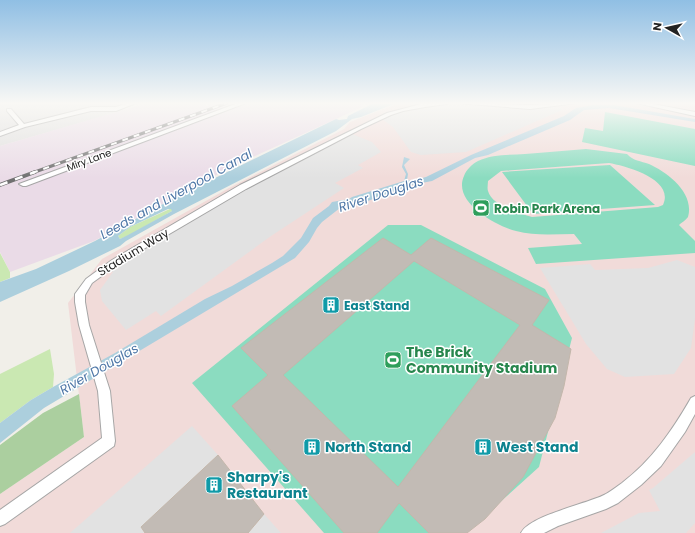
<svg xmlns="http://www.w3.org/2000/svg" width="695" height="533" viewBox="0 0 695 533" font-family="Poppins,sans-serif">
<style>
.residential{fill:#e0dfdf}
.commercial{fill:#f1dbd9}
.industrial{fill:#eadbe7}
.grass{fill:#cae8b2}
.forest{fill:#abcf9f}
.pitch{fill:#8bdcc0;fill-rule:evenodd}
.parking{fill:#e2e2e2}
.water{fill:#accfdd;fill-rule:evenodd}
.building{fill:#c2bbb5;stroke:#c3b7ab;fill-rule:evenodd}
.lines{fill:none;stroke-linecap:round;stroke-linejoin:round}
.minor-casing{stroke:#a6a6a6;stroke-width:2}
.minor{fill:#fff;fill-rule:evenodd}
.rail-far1-casing{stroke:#707070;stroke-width:3}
.rail-casing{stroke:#707070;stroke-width:4}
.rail-far1{stroke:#fff;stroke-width:2;stroke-dasharray:6;stroke-linecap:butt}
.rail{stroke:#fff;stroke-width:2.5;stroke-dasharray:8;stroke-linecap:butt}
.labels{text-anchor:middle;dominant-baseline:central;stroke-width:3;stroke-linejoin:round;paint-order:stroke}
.far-street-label{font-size:10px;fill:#222;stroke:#fff}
.leisure-label{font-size:12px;font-weight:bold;fill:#27864d;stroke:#fff;text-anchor:start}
.street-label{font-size:12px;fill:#222;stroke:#fff}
.culture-label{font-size:12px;font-weight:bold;fill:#0d838f;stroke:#fff;text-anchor:start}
.water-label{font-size:13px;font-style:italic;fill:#4e77a7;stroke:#fff}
.near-leisure-label{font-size:14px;font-weight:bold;fill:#27864d;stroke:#fff;text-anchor:start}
.near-culture-label{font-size:14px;font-weight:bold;fill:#0d838f;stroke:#fff;text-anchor:start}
</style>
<rect width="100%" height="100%" fill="#f1efe9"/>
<path class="residential" d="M0,103H140L104,116L0,146Z"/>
<path class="commercial" d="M404,103H695V533H0V494L84,437L68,303L102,259L229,188L344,129L350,122L394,105Z"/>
<path class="industrial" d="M147,103H203L207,106L214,103H361L362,107L231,167L94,241L10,272L0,252V146Z"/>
<path class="grass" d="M172,208V211L128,236L120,239L118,236L130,227Z
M0,253L10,272V278L0,282Z
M50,349L54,374L53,387L31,400L0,423V374Z"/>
<path class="forest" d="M79,394L84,437L0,494V445L43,413Z"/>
<path class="pitch" d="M605,112L695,129V166L582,142L585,128L603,131Z
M586,149L627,154C633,161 641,161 649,164C667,172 695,193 688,217C686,220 681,223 679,225L695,241V253L536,264L528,248L582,244L574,234C554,234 535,236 516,231C496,226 452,202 464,176C466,170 472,164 478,161C492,154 510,155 525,154C546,152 566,151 586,149ZM609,163C626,166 675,179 663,205L658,207L532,217C519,213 492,206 488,191C487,188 488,184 488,181L501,171Z
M610,165L655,205L533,214L502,172Z
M388,225H421L545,289L572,338L539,467L466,533H324L192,383Z"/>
<path class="parking" d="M458,104L527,108L553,107L562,108V110L466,152L421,155L411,152L393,127L382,119L409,109L435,105Z
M352,134L372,142L381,152L358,165L363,168L335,183L344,188L271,236L161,316L156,311L126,330L102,301L100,290L113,272L108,270L233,196Z
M677,260L695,267V318L691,348L674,374L625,377L607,369L586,344L540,268L590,264L595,270L648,268Z
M192,426L218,455L142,527L145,533H70Z
M695,452V523L686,533H601L639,513L660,511L649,490L653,488Z
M264,514L281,533H248Z"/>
<path class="water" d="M374,103H396L361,117L352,119L336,131L174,214L126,241L120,246L69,271L0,302V282L36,269L95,241L174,198L336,119L339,120L347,119L348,116ZM168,209H171L172,211L128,235L120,239L118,236L130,227Z
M593,105H614L695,119V122L609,108L584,110L570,120L488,155L475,158L432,181L411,185L357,205H351L340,208L322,222L317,228L309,242L295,258L44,408L0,443V423L31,400L53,387L115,353L205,299L232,286L272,263L283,256L301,238L313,218L329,206L332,202L349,199L352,197L404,181L406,174L402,167L404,157L410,159L404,165L408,174L407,180L412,181L426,177L471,155L564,116L576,108Z"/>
<path class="building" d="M383,238L411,255L431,238L549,300L532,325L571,349L564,386L555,418L523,477L485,519L467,533H429L399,503L377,533H344L232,406L268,375L241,348ZM414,261L520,325L398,487L283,375Z
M218,455L264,514L248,533H145L141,527Z"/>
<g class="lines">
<defs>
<path id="minor" d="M128,103H136L116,111H91L25,127L0,136V132L19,125L7,111V109H11L24,124L91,107H116Z
M238,103H246L26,186H23L19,184Z
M425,103H453L425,107L403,111L391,115L361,129L246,189L118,264L92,283L85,295V302L89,325L110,391L115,441L114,446L5,524L0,526V510L102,438L98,391L79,325L75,302V294L86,279L112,260L240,185L387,113Z
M457,103L530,105L577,103L530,109Z
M636,103H648L695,112V116Z
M695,396V414L685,432L661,466L641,485L618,503L606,509L558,526L544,533H521C529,516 586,504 604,495C610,492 616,487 622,483C652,460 672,431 691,398Z"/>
</defs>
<use href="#minor" class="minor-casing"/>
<use href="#minor" class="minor"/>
<defs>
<path id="rail-far1" d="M32,173L227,103"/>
<path id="rail" d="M0,185L35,172"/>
</defs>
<use href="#rail-far1" class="rail-far1-casing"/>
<use href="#rail" class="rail-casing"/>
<use href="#rail-far1" class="rail-far1"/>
<use href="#rail" class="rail"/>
</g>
<linearGradient id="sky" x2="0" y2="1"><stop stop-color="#90bfe4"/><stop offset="0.58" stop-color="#f9f8f5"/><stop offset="1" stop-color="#f9f8f5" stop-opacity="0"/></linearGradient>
<rect width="695" height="178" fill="url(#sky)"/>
<defs>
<symbol id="stadium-square" viewBox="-11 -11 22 22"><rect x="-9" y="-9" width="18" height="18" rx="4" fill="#2e9e5b" stroke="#fff"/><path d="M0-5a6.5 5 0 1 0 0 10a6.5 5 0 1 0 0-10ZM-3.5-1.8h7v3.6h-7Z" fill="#fff"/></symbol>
<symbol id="building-square" viewBox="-11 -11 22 22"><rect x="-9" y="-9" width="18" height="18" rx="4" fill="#0f9aa8" stroke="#fff"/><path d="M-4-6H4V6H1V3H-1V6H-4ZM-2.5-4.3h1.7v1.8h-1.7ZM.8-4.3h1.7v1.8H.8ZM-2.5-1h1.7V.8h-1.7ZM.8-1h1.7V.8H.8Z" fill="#fff"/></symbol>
</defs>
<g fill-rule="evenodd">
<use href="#stadium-square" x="471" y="198" width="20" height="20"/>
<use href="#building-square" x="321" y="295" width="20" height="20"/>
<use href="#stadium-square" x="383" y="350" width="20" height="20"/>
<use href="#building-square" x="302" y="437" width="20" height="20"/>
<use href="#building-square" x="473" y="437" width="20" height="20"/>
<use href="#building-square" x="204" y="475" width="20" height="20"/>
</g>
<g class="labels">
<g class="far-street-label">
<text transform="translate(89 160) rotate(-20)">Miry Lane</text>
</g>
<g class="leisure-label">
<text x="494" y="208">Robin Park Arena</text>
</g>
<g class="street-label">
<text transform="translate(133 252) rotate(-31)">Stadium Way</text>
</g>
<g class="culture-label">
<text x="344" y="305">East Stand</text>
</g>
<g class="water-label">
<text transform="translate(176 194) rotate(-29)">Leeds and Liverpool Canal</text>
<text transform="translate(381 194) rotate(-18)">River Douglas</text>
<text transform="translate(99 369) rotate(-30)">River Douglas</text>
</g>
<g class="near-leisure-label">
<text x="406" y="352">The Brick<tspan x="406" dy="16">Community Stadium</tspan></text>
</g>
<g class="near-culture-label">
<text x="325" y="447">North Stand</text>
<text x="496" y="447">West Stand</text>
<text x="227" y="477">Sharpy's<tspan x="227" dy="16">Restaurant</tspan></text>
</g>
</g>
<g transform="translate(667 28) rotate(278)" stroke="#ffffff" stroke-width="3" paint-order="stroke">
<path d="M0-3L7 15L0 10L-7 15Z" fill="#222222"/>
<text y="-6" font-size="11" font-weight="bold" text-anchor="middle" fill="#222222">N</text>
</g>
</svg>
